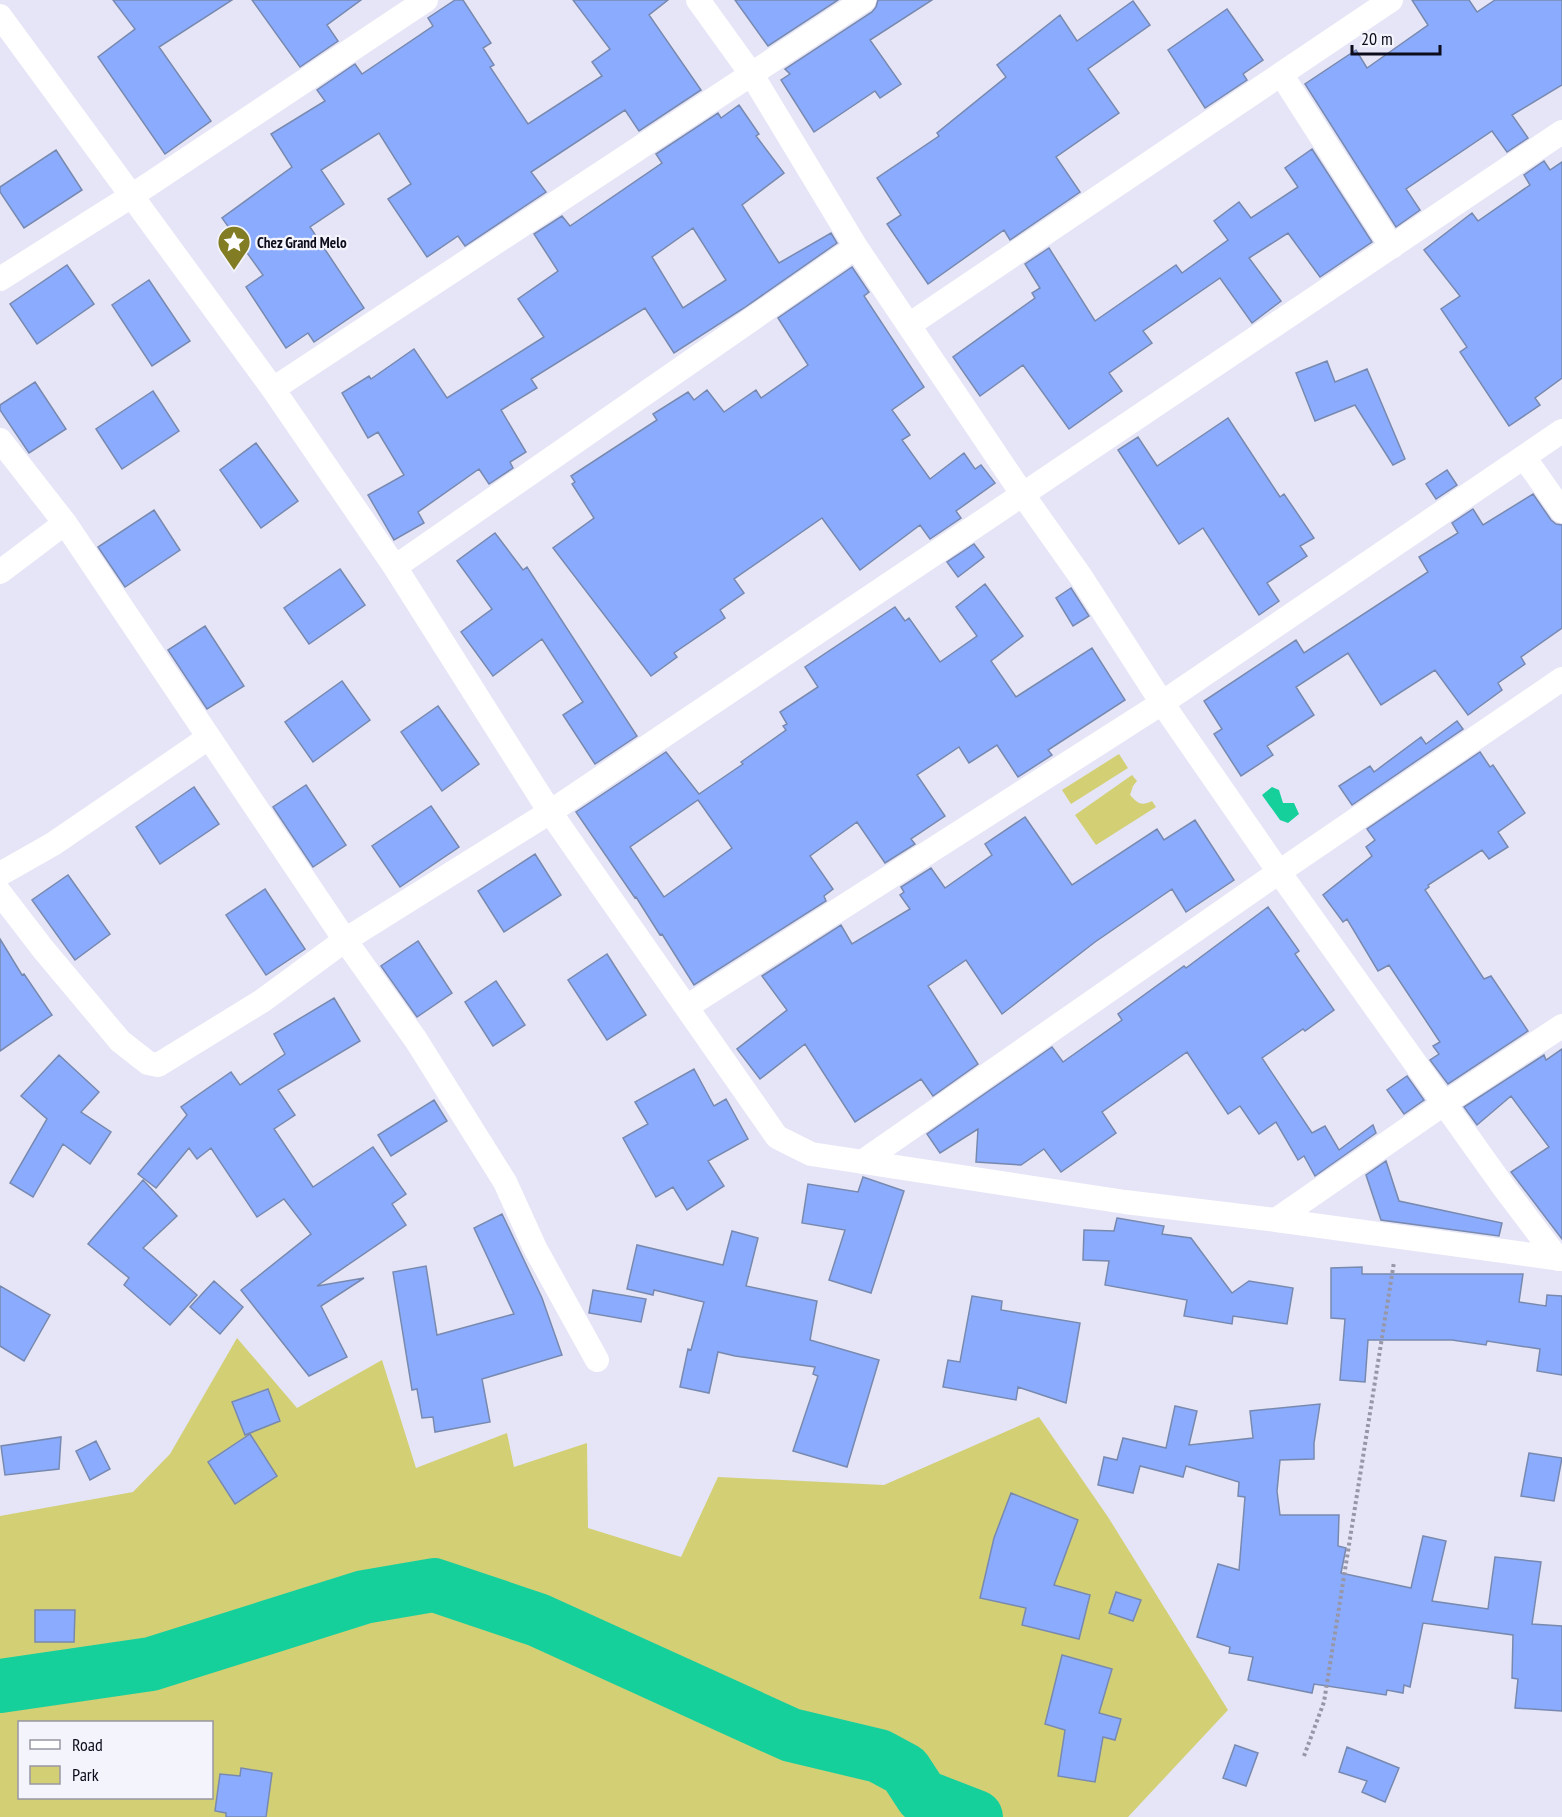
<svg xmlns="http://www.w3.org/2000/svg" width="1562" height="1817" viewBox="0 0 1562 1817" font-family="'PT Sans Narrow',sans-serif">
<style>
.green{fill:#d3cf75;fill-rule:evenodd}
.water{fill:#16d09c}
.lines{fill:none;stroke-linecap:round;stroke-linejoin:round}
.river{stroke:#16d09c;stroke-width:54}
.building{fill:#8bacfe;stroke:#7889af;stroke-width:1.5;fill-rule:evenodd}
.path{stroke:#9796a7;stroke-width:4;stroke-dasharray:3 3;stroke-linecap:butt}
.minor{stroke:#fff;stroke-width:24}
.labels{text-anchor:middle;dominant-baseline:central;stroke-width:4.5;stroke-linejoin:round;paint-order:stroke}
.poi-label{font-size:15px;font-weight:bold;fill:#0d0c1b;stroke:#f4f4fd;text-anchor:start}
</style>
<rect width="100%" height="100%" fill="#e5e5f7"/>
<path class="green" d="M1119,754L1128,768L1071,804L1062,790Z
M1132,775L1137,781L1133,786L1130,795C1138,804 1142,806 1152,801L1156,807L1096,845L1075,815Z
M237,1338L297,1408L382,1360L416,1468L507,1433L514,1467L587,1443L588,1528L681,1557L718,1477L884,1485L1039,1417L1108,1517L1228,1710L1128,1817H0V1516L133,1492L170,1454ZM20,1722H212V1798H20Z"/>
<path class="water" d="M1272,787L1279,790L1283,803H1294L1299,814L1288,823L1280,820L1262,795Z"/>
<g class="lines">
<path class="river" d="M0,1686L151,1664L364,1597L434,1585L538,1620L791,1735L879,1756L905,1770L922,1796L976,1817"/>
</g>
<path class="building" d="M113,0H232L159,47L211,121L165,154L98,57L135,29Z
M252,0H361L327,25L338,41L300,67Z
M455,0H463L491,43L483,48L494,65L490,67L528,124L602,76L592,62L610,49L573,0H668L649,15L701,90L639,131L625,110L531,172L546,192L465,246L458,236L427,257L388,199L411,184L379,133L321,170L344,204L310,227L364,308L314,342L308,333L286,348L246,287L263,275L222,218L292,167L271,134L325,101L317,90L355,64L362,74L433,26L428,18Z
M735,0H838L768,46Z
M878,0H932L870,40L901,84L880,98L875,91L814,132L781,80L790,74L785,69L872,12L876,7Z
M1412,0H1469L1477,12L1495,0H1562V85L1512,115L1528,138L1507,152L1492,131L1406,189L1420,210L1396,227L1305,84L1356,50L1367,68L1428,25Z
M1133,1L1150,25L1088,69L1119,113L1056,157L1080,192L1010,240L1004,230L928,284L887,224L901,215L877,178L939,136L937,133L1006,77L997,65L1060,15L1077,41Z
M1227,9L1263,60L1243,74L1247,80L1205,108L1168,50Z
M739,105L759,134L756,136L784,173L742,205L779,263L831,233L837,243L744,308L674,353L645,308L531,379L537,388L501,410L526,452L510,462L513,468L489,484L479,469L418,512L424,523L394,540L368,495L404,475L378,432L368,438L342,393L369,376L371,379L414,349L447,398L544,337L518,299L558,271L534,234L562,216L570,226L662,163L656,154L718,113L721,118ZM693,228L726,280L683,308L652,257Z
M1312,149L1372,242L1320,277L1288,233L1249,258L1281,301L1252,323L1220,278L1143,331L1152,343L1109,373L1122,391L1069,429L1023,365L980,396L953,357L1035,298L1032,293L1040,288L1025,264L1049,248L1095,321L1176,265L1182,273L1228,240L1214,221L1239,202L1251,218L1298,187L1285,168Z
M56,150L82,190L24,228L0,192V187Z
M1544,161L1550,170L1562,162V378L1535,398L1540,405L1509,426L1460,352L1467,347L1441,309L1460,296L1424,250L1472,213L1478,221L1530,185L1524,175Z
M67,265L94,304L37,344L10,304Z
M852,267L869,292L864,296L924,387L892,410L910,435L902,440L930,479L964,453L975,469L981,465L995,483L956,511L961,518L930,539L920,525L860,570L822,518L734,579L744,593L720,610L725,618L674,653L677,657L651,676L553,548L594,518L572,484L575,482L571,476L657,420L653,414L688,392L694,400L707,390L724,412L756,390L761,398L808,365L778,318Z
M149,280L190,341L152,366L112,305Z
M1327,361L1335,382L1367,369L1405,459L1393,465L1355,405L1315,421L1296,373Z
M35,382L66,429L29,453L0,410V405Z
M153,391L179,431L122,469L96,429Z
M1228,418L1280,497L1284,494L1314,538L1300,546L1307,556L1267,583L1279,601L1259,615L1203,528L1179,544L1118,450L1138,437L1157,466Z
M256,443L298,501L261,528L220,470Z
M1447,470L1457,485L1436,499L1426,484Z
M1533,494L1551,520L1556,524L1562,525V628L1521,657L1525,664L1498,683L1502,690L1468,715L1435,670L1381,705L1348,653L1296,687L1314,715L1267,746L1273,755L1241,776L1214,734L1222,729L1204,701L1296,640L1304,653L1428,572L1419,557L1458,533L1452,523L1473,509L1483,525Z
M154,510L180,550L125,587L98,547Z
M495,533L523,570L527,567L637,736L595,764L563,715L583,702L542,639L493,676L461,632L492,609L457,561Z
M974,544L984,557L958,577L947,562Z
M340,569L365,605L309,644L284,608Z
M985,584L1023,636L991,661L1016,697L1092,648L1125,700L1048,750L1052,755L1018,777L997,745L969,763L959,747L917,775L945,816L911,839L915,844L885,863L857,822L810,856L833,889L824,896L826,901L694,985L662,934L660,935L636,897L635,898L576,812L666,752L699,794L743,764L741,762L786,730L783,726L787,724L780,712L818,687L805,667L895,607L905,621L909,618L940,662L977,636L956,607ZM698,800L732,848L664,897L630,847Z
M1071,588L1089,616L1073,626L1056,598Z
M205,626L244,686L207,709L168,650Z
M342,681L370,720L313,762L285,722Z
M438,706L479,764L442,791L401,732Z
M1457,721L1463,729L1352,805L1339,786L1370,766L1374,772L1421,737L1426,744Z
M1480,752L1490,767L1493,765L1525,813L1498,832L1508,847L1489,859L1482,850L1428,885L1429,887L1425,890L1484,979L1491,976L1528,1031L1448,1084L1430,1060L1439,1054L1433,1046L1440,1042L1389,965L1378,971L1347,919L1343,922L1323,895L1372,856L1366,847L1375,840L1367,829Z
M306,785L346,845L313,867L273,807Z
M194,787L219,824L160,864L136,827Z
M431,806L459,847L400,887L372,846Z
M1025,817L1072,885L1157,829L1164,840L1195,820L1234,880L1186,912L1172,889L1095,942L1002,1014L966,960L928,986L978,1064L933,1096L921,1079L855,1122L805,1044L760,1079L737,1049L787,1010L762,976L841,925L852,944L910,909L900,895L904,892L901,887L931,868L945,888L992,855L985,844Z
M535,854L561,895L504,932L478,891Z
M68,875L110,934L75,960L32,900Z
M265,889L305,949L266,975L226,915Z
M1268,907L1299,951L1295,954L1334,1010L1305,1031L1303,1029L1262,1058L1312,1133L1325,1126L1339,1150L1373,1125L1376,1133L1315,1176L1304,1156L1298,1160L1276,1122L1259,1134L1240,1106L1228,1114L1187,1052L1102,1112L1116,1133L1061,1172L1044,1149L1021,1165L976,1162L978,1129L940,1153L927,1134L1052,1047L1063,1062L1122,1020L1118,1014L1184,966L1186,968Z
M0,939L22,975L24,974L52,1015L0,1051Z
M418,941L452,993L417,1017L381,966Z
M607,954L646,1015L607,1040L568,980Z
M496,981L525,1025L493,1046L465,1002Z
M334,998L360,1041L278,1090L295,1115L274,1129L313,1187L373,1147L406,1194L392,1204L406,1225L317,1286L364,1278L321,1306L347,1357L309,1376L241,1290L311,1234L284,1199L257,1217L211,1148L197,1159L189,1148L156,1188L138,1174L187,1115L181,1107L231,1072L240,1085L285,1054L274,1034Z
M1562,1049V1239L1511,1172L1549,1147L1511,1096L1477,1125L1464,1107L1544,1055L1546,1060Z
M59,1055L99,1092L81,1112L111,1132L90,1164L63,1144L33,1197L10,1183L47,1119L21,1096Z
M694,1069L714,1106L726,1099L748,1139L708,1161L724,1186L687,1210L673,1187L656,1197L623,1138L648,1124L635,1102Z
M1407,1076L1424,1100L1404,1114L1387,1090Z
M434,1100L447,1121L391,1156L378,1135Z
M1386,1161L1399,1201L1502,1223L1499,1236L1381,1220L1366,1175Z
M863,1177L904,1191L871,1293L829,1280L845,1230L802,1223L808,1184L858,1192Z
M143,1180L177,1216L143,1248L197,1295L170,1325L124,1285L129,1278L88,1244Z
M502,1214L542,1298L562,1355L482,1379L490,1422L435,1432L433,1417L422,1418L417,1389L412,1390L393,1272L426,1266L437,1335L514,1314L474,1228Z
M1117,1218L1164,1226L1162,1234L1191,1238L1232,1293L1249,1281L1293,1288L1287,1324L1233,1316L1232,1324L1184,1316L1187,1300L1105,1285L1109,1261L1083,1260L1084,1230L1114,1231Z
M732,1231L758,1238L746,1286L817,1301L810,1340L879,1360L847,1467L793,1451L818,1376L813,1374L815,1367L735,1356L718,1352L709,1393L680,1387L688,1349L691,1350L704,1302L654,1290L653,1295L627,1289L637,1245L723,1265Z
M1362,1267V1274H1523L1519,1302L1546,1306L1547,1295L1562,1296V1375L1537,1371L1540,1349L1487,1341L1486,1345L1452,1340H1368L1365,1382L1340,1380L1345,1319L1331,1318V1268Z
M214,1281L243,1307L220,1334L190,1307Z
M0,1286L50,1315L24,1361L0,1346Z
M593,1290L646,1299L641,1322L589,1313Z
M972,1296L1002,1301L1001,1310L1080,1323L1066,1403L1018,1387L1016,1400L943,1387L948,1360L960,1362Z
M268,1389L280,1421L245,1435L232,1402Z
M1320,1404L1314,1443V1459L1280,1460L1277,1491L1280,1515H1339L1338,1546L1346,1548L1341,1573L1411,1588L1423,1536L1446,1541L1432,1601L1488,1609L1495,1557L1541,1562L1532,1624L1562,1626V1711L1515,1708L1518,1679L1512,1678L1513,1635L1423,1623L1410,1687L1404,1685L1403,1693L1387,1690L1386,1695L1314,1684L1312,1693L1248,1680L1253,1657L1229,1653L1230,1647L1197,1637L1218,1564L1239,1570L1245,1497L1238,1496L1239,1482L1186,1466L1183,1477L1140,1466L1133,1493L1098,1485L1104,1457L1117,1460L1123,1438L1166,1448L1175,1406L1197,1411L1189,1445L1253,1438L1250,1411Z
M250,1434L277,1476L235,1504L208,1462Z
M61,1437L59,1469L5,1475L1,1446Z
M96,1441L110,1469L90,1480L76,1451Z
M1529,1453L1562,1458L1554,1501L1521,1496Z
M1011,1493L1078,1520L1054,1585L1090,1595L1079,1639L1022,1625L1026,1608L980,1598L994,1538Z
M1116,1592L1141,1600L1133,1621L1109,1613Z
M35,1610H75L74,1642H35Z
M1062,1655L1112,1669L1099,1713L1121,1719L1115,1740L1103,1737L1095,1782L1058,1776L1065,1730L1045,1724Z
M1235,1745L1258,1753L1246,1786L1223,1778Z
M1347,1747L1399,1768L1385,1802L1362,1792L1367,1781L1339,1772Z
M241,1768L272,1773L266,1817H226V1813L215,1811L220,1774L240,1776Z"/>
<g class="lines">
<path class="path" d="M1304,1756L1324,1702L1394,1262"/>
<path class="minor" d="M698,0L752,75L856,247L1023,495L1081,577L1162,703L1279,872L1505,1189L1558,1259
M0,16L273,389L395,567L550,812L777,1137L811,1154L1125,1202L1276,1220L1562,1259
M1281,74L1392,247
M0,279L133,195L426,0
M909,325L1391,0
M273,389L864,0
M0,440L65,523L345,940L416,1040L505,1182L535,1248L597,1360
M1524,457L1562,511
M395,567L856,247
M0,572L65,523
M0,874L53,844L208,738
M0,893L43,949L120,1041L148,1063L158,1065L262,1001L345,940L550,812L1562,132
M688,1006L1162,703L1562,431
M862,1162L1279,872L1562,679
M1276,1220L1445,1103L1562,1026"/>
</g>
<defs>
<symbol id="sight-pin" viewBox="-11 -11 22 30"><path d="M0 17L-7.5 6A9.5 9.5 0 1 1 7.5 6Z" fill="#827d25" stroke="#f4f4fd"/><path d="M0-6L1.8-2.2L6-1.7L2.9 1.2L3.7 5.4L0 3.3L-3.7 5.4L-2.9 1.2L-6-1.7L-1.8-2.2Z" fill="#fff"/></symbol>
</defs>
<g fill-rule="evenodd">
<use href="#sight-pin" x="215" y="223" width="38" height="52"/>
</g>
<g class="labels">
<g class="poi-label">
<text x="257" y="242">Chez Grand Melo</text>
</g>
</g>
<rect x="18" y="1721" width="195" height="78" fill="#f4f4fd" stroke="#9897a3" stroke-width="1.5"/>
<rect x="30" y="1740" width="30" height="9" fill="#ffffff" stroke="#9897a3" stroke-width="1.5"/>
<text x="72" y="1751" font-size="18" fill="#0d0c1b">Road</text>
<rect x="30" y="1766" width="30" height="18" fill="#d3cf75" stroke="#9897a3" stroke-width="1.5"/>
<text x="72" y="1781" font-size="18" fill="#0d0c1b">Park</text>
<path d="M1352 45v9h88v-9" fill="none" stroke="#0d0c1b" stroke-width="3"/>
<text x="1361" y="45" font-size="18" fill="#0d0c1b" stroke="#f4f4fd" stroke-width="4.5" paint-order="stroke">20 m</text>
</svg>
